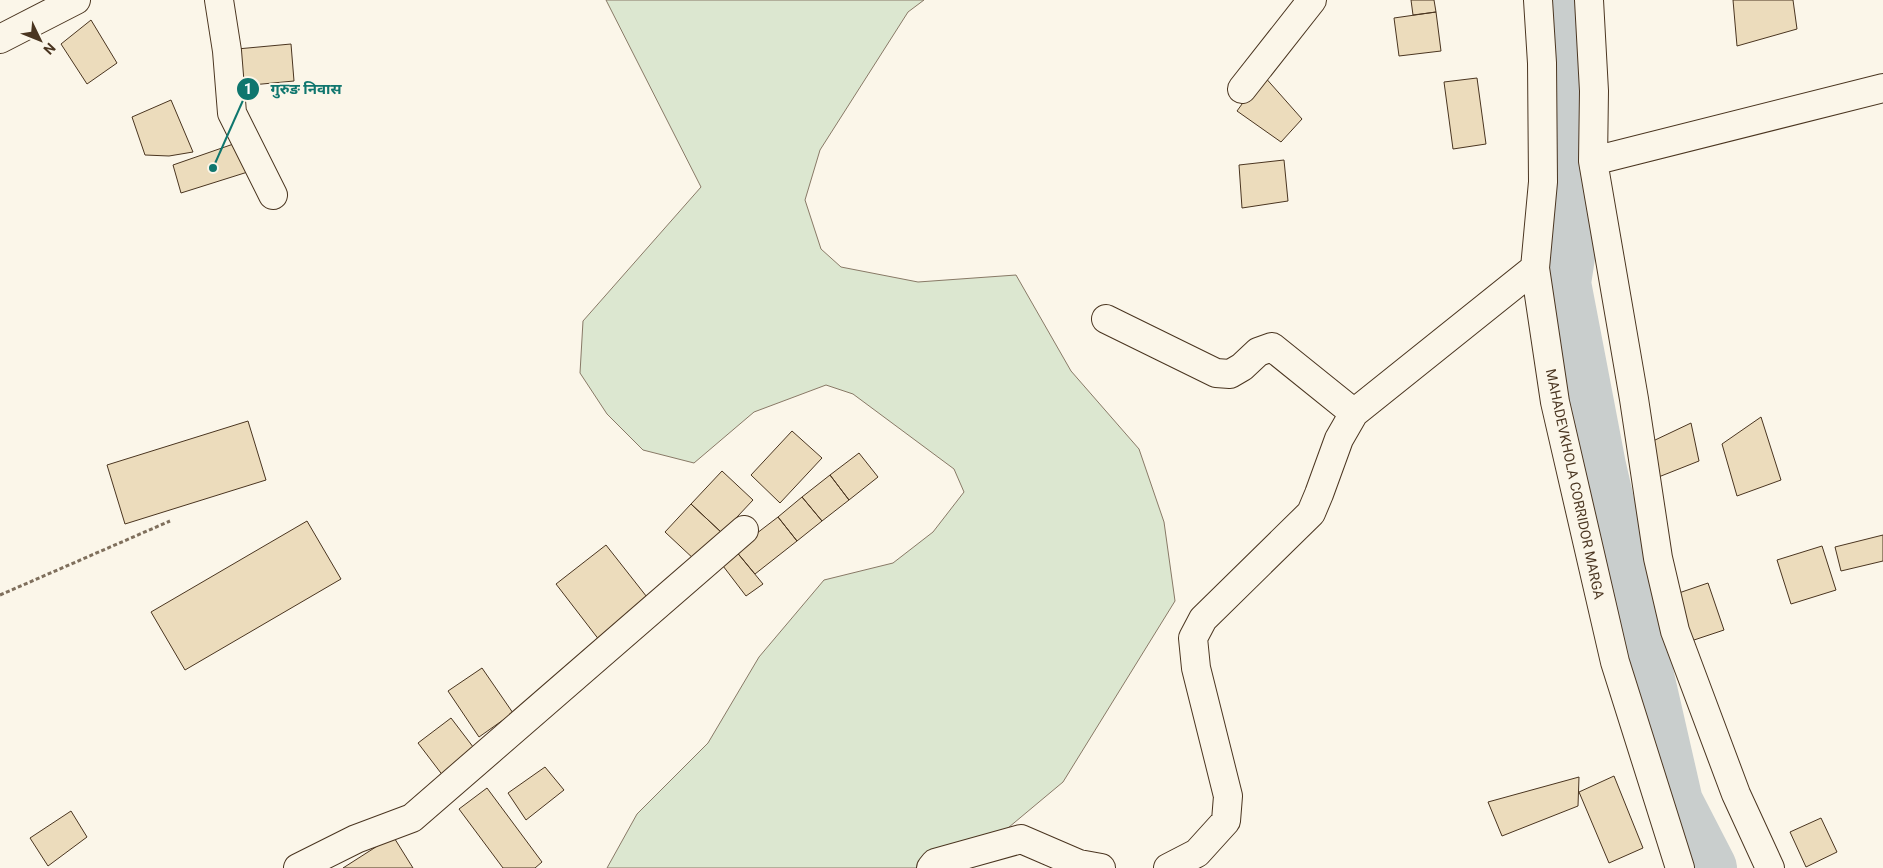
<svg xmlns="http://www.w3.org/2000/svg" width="1883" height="868" viewBox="0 0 1883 868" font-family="Roboto,'Noto Sans Devanagari',sans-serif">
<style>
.green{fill:#dce7d0;stroke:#887966}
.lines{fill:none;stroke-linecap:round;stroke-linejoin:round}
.river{stroke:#c9cecd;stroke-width:56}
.building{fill:#ecdcbc;stroke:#4a3520}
.street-casing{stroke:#4a3520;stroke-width:30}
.path{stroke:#7f6f5c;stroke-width:3;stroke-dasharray:4 2.5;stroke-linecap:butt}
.street{stroke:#fbf6e9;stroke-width:28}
.labels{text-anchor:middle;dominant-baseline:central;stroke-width:4;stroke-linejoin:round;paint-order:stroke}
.street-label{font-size:14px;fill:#4a3520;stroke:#fbf6e9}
.leader{fill:none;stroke:#0f766e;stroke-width:2}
.callout-dot{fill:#0f766e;stroke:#fbf6e9;stroke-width:2}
.mark-label{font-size:15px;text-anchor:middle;font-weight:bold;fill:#fff}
.callout-label{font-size:15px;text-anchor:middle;font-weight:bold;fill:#0f766e;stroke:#fbf6e9;stroke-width:4;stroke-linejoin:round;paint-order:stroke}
</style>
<rect width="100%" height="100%" fill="#fbf6e9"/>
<path class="green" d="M606,0H924L908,12L820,150L805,200L821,249L841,267L918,282L1016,275L1071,371L1139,449L1164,522L1175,601L1063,782L960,868H607L637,814L708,743L759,657L824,580L893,563L933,532L964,492L954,469L853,394L826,385L754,412L694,463L643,450L607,414L580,373L583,321L701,187Z"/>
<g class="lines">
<path class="river" d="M1564,0L1573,217L1563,283L1598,466L1675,802L1709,868"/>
</g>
<path class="building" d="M1411,0H1434L1436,12L1413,15Z
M1733,0H1793L1797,29L1737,46Z
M1436,12L1441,51L1399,56L1394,18Z
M91,20L117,63L87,84L61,44Z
M291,44L294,81L241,86L237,49Z
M1263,75L1302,119L1281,142L1237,111Z
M1477,78L1486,144L1453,149L1444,82Z
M171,100L193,152L169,156L145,155L132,117Z
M242,141L254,170L181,193L173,165Z
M1284,160L1288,201L1242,208L1239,165Z
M1761,417L1781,480L1737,496L1722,444Z
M248,421L266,480L125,524L107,465Z
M1691,423L1699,461L1656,478L1653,441Z
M792,431L822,458L780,503L751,475Z
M859,453L878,477L849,500L830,475Z
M722,471L753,500L722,533L691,504Z
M830,475L849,500L822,521L802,497Z
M802,497L822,521L797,541L778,517Z
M691,504L722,533L696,561L665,532Z
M778,517L797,541L755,574L735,550Z
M307,521L341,579L185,670L151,612Z
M1883,535V561L1841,571L1835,547Z
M606,545L654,606L603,645L556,584Z
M1822,546L1836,590L1791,604L1777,560Z
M735,550L763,584L746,596L720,562Z
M1708,583L1724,630L1685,643L1670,596Z
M482,668L513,713L479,737L448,691Z
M451,718L480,756L447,781L418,743Z
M545,767L564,790L526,820L508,793Z
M1614,776L1643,848L1609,863L1579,792Z
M1579,777L1578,806L1502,836L1488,802Z
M487,788L542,862L535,868H503L459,809Z
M71,811L87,837L48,866L30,838Z
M1821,818L1837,852L1806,867L1790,832Z
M393,836L413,868H343Z"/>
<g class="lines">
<defs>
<path id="street" d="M219,0L227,51L232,113L273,195
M1538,0L1542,63L1543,182L1535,268L1555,402L1615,662L1680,868
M1589,0L1594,91L1593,161L1634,399L1658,558L1675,631L1736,794L1770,868
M0,39L76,0
M1242,89L1312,0
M1593,161L1883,88
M1106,319L1216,373L1230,374L1242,367L1258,352L1272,347L1354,413
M298,868L356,839L412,818L744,530
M931,868L935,863L1021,839L1079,864L1101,868
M1168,868L1197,853L1226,821L1228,796L1196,668L1193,638L1203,619L1311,513L1319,494L1339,439L1354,413L1535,268"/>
</defs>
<use href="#street" class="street-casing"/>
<path class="path" d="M0,595L170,521"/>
<use href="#street" class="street"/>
</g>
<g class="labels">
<g class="street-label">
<text transform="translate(1575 484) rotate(78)">MAHADEVKHOLA CORRIDOR MARGA</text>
</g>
</g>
<path class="leader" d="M213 168L248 89"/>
<g class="callout-dot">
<circle cx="213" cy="168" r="5"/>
<circle cx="248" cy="89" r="12"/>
</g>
<g class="mark-label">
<text x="248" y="94">1</text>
</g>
<g class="callout-label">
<text x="306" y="94">गुरुङ निवास</text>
</g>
<g transform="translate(40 40) rotate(133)" stroke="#fbf6e9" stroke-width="4" paint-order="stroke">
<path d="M0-4L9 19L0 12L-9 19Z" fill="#4a3520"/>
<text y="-8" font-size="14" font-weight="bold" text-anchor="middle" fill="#4a3520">N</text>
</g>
</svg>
